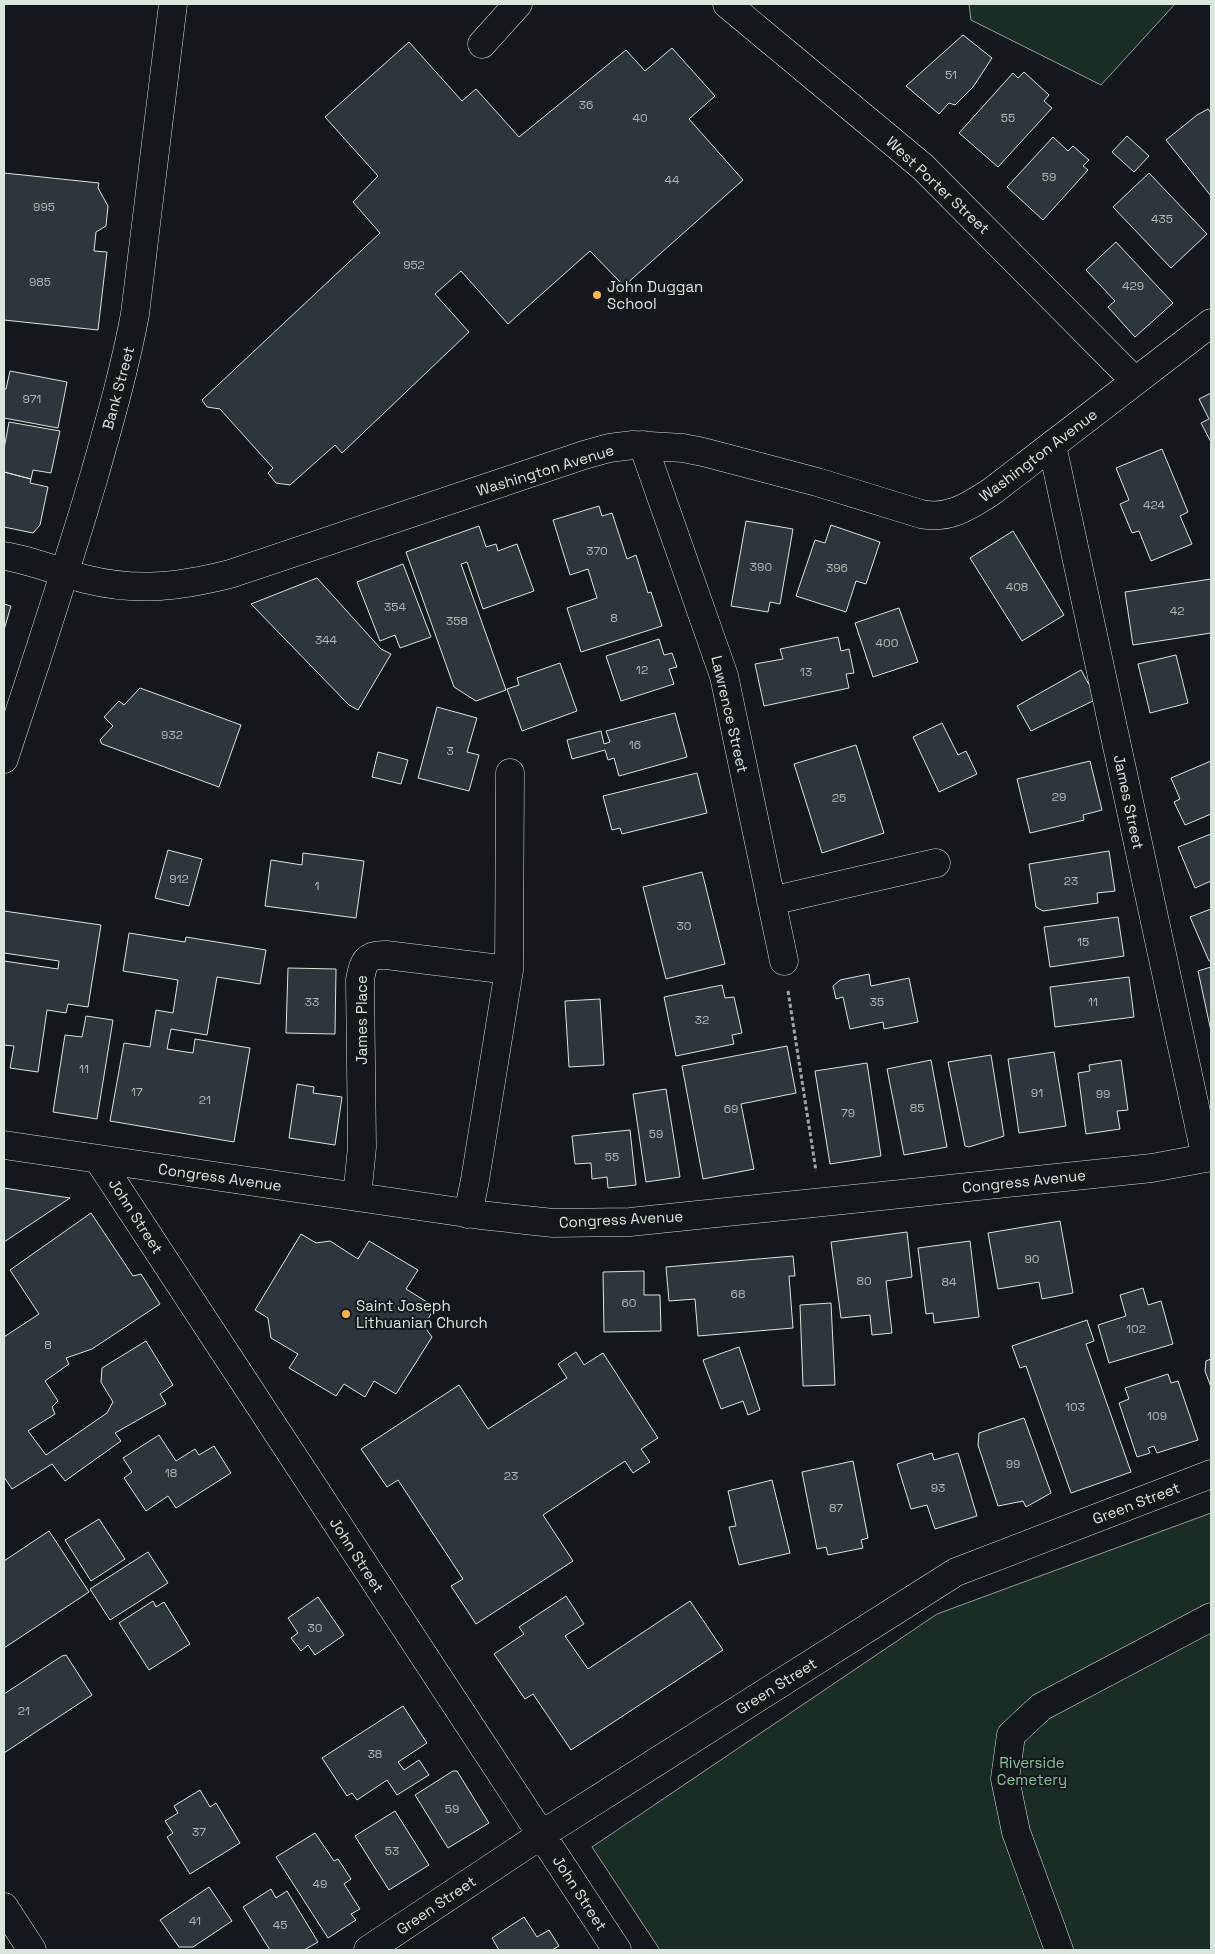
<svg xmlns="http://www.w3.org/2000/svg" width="1215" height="1954" viewBox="0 0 1215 1954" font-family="'Space Grotesk',sans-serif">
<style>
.green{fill:#1a2d24;stroke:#939e99}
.building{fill:#2c363c;stroke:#d8e6dc}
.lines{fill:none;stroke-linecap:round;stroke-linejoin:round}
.minor-casing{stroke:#d8e6dc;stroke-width:29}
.path{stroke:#9da8a2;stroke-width:3;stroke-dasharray:4 2.5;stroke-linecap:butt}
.minor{stroke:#14181c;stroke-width:28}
.poi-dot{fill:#ffb74d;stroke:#14181c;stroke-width:2}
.labels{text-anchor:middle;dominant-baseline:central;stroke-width:4;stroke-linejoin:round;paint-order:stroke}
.number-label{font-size:12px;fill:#adbab4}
.street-label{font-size:15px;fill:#d8e6dc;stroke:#14181c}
.poi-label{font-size:15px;fill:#d8e6dc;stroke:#14181c;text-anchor:start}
.park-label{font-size:15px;fill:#8ac095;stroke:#14181c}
</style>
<rect width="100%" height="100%" fill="#14181c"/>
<path class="green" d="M969,4H1175L1101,85L971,20Z
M1211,1513V1950H660L592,1847L937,1614Z"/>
<path class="building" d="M963,35L992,58L973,87L955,105L949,103L939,114L906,86Z
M409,42L462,101L476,89L519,137L626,50L645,71L672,48L715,96L689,119L743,180L624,286L590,251L508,324L461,271L435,294L469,332L342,453L335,445L290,485L276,483L268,473L273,468L220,409L207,407L202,400L380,233L353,202L378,176L325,117Z
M1024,72L1049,95L1044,101L1052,108L998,167L959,133L1013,73L1018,78Z
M1208,109L1211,113V196L1166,140L1197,115Z
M1127,136L1149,156L1134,172L1112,152Z
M1053,137L1068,151L1073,146L1089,160L1083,166L1088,170L1043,220L1007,187Z
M4,173L99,183L98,188L108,206L106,226L96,232L94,251L107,252L98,330L4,320Z
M1149,173L1207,234L1171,268L1113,207Z
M1116,242L1173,303L1135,337L1108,307L1115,301L1086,270Z
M10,371L67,382L58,428L4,418V389H6Z
M1211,393V442L1201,423L1209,419L1199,399Z
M9,422L60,431L51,473L33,470L31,479L4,472V449Z
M1162,449L1188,512L1180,516L1192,544L1151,561L1139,531L1132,533L1120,504L1129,500L1116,468Z
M4,472L31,479L30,483L48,487L40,525L33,533L4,527Z
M599,506L602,516L612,513L627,559L636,555L648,593L651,592L662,626L581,652L567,608L597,598L588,569L570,575L553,520Z
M746,521L793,529L780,604L770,602L768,612L731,606Z
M831,525L880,542L866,584L856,581L846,612L796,596L815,540L825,543Z
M479,526L486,547L496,544L498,551L517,544L534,591L483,609L467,562L461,564L506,690L476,701L454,687L406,552Z
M1013,531L1064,615L1022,641L970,558Z
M403,564L431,637L400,648L395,635L380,641L357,582Z
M317,578L381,649L391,654L358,710L349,705L251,604Z
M1211,579V633L1133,645L1125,592Z
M4,604L11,606L4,630Z
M899,608L918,662L873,677L855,623Z
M838,637L841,651L849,649L854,673L846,674L849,688L764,706L755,664L783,659L780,649Z
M659,639L664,655L672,653L677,667L669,669L674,684L621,701L606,656Z
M1176,655L1188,703L1150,713L1138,664Z
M560,663L577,711L522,731L507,689L519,685L517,678Z
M1081,670L1097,699L1031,731L1017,706Z
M140,688L241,725L219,787L102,744L100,740L113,726L104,717L119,701L124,705Z
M437,707L477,718L467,752L479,755L469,791L418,778Z
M675,713L687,757L619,776L614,758L608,760L605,750L572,759L567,740L601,731L604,744L610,742L606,731Z
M942,723L958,755L966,751L977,774L939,792L913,737Z
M856,745L884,833L822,853L794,764Z
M378,752L408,760L401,784L372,777Z
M1090,761L1102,810L1083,815L1084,820L1030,833L1017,779Z
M1211,761V814L1185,825L1174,802L1180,799L1171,778Z
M697,773L707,813L622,834L620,828L612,830L603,796Z
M1211,834V881L1195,888L1178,847Z
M168,850L202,859L189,906L155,898Z
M1109,851L1115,891L1097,893L1098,903L1043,911L1036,907L1029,864Z
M303,853L364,861L356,918L265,906L271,860L302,865Z
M702,872L725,964L666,979L643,887Z
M1211,909V960L1209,961L1190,917Z
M4,911L101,925L88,1007L68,1004L66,1013L47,1010L38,1072L10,1068L14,1046L4,1045V961L58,969L59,961L4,953Z
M1118,917L1124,956L1050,967L1044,927Z
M129,933L185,942L186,937L266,950L260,984L217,977L207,1035L171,1029L167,1049L193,1053L195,1039L250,1048L234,1142L110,1121L124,1043L150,1047L156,1010L173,1013L178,980L123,971Z
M1211,967V1031L1198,971Z
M288,968L336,969L335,1034L286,1033Z
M869,974L871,986L909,978L918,1022L884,1029L883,1022L850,1029L843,997L836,999L833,986L840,980Z
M1129,977L1134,1017L1055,1027L1050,987Z
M722,985L725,998L734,997L742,1033L732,1035L734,1044L676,1056L664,997Z
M600,999L604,1065L569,1067L565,1001Z
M86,1016L113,1020L97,1119L53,1112L65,1035L82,1037Z
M787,1046L796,1093L741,1104L754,1169L703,1179L682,1066Z
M1054,1052L1066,1126L1019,1133L1008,1059Z
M991,1055L1004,1136L969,1147L965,1146L948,1062Z
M931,1060L947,1147L904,1155L887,1069Z
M1121,1060L1128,1110L1117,1111L1120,1129L1086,1134L1078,1073L1090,1071L1089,1065Z
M867,1063L881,1156L830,1164L815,1071Z
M297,1084L314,1087L313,1093L342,1097L335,1145L289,1138Z
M666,1089L680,1177L646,1182L633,1094Z
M630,1130L636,1185L608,1188L607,1177L592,1179L591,1163L575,1164L572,1136Z
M4,1188L70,1198L4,1242Z
M91,1213L133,1276L141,1274L160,1304L92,1349L66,1358L69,1364L45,1381L58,1401L52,1407L55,1414L28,1431L46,1455L107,1413L113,1402L101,1382L102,1368L146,1341L173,1385L160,1394L166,1404L115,1433L121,1441L65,1481L52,1464L12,1489L4,1477V1337L39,1314L10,1270Z
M1060,1221L1073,1293L1042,1299L1039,1282L998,1289L988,1233Z
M907,1232L912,1277L886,1281L892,1333L872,1335L870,1315L841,1318L831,1242Z
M301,1234L316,1243L330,1241L358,1259L369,1241L418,1270L406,1289L435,1307L424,1326L432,1337L396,1394L374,1381L365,1397L344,1384L336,1396L289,1368L298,1354L271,1338L268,1318L255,1310Z
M970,1241L979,1317L934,1323L933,1313L926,1314L918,1248Z
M793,1256L795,1276H789L793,1328L698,1336L695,1299L669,1301L666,1267Z
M644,1271V1295H660L661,1331L604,1332L603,1272Z
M1143,1288L1148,1305L1161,1301L1173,1344L1109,1363L1098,1325L1126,1316L1120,1295Z
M831,1303L835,1385L803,1386L800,1305Z
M1087,1320L1094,1341L1086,1344L1131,1472L1071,1493L1026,1366L1020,1368L1012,1346Z
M739,1347L760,1410L748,1415L743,1401L721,1409L703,1360Z
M576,1352L584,1365L603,1353L658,1438L641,1449L650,1462L633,1473L625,1461L543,1515L573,1561L476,1624L451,1586L463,1579L398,1480L387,1487L361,1449L459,1385L488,1429L567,1378L558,1364Z
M1211,1359V1387L1205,1371L1206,1361Z
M1168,1374L1171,1383L1178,1381L1198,1440L1157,1453L1154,1446L1148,1448L1150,1453L1137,1457L1119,1403L1129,1399L1125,1388Z
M1024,1418L1051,1493L1026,1507L1023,1501L998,1506L978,1445L979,1433Z
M159,1435L176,1461L195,1449L199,1455L214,1446L231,1473L176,1508L168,1496L146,1511L124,1478L132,1472L123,1458Z
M932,1453L934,1460L958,1453L977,1516L935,1529L927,1505L911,1509L897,1464Z
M853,1461L868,1538L861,1540L863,1548L828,1555L826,1547L817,1549L802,1472Z
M772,1480L790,1553L739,1565L729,1527L736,1526L728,1491Z
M99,1519L125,1559L91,1581L65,1540Z
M49,1531L89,1592L4,1648V1561Z
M148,1552L168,1583L110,1620L90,1589Z
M566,1596L584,1624L565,1636L588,1669L690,1601L723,1650L571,1750L533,1694L525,1699L494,1654L524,1634L519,1627Z
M318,1597L344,1635L315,1655L308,1645L301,1651L291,1638L298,1633L288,1618Z
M153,1601L156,1607L164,1602L190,1644L149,1670L119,1623Z
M66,1655L92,1695L4,1753V1694L62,1656Z
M403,1706L427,1743L398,1762L404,1770L419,1760L429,1775L397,1795L387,1780L357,1800L352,1793L347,1796L322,1758Z
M453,1771H457L489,1823L448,1848L415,1795Z
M200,1790L210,1807L216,1803L240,1843L190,1874L167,1837L173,1833L165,1821L178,1813L174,1806Z
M395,1811L429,1865L389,1890L355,1836Z
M315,1833L334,1861L338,1859L351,1879L344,1884L360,1909L351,1914L356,1920L328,1938L276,1857Z
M209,1887L232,1921L193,1947H179L160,1920Z
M271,1889L276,1898L287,1891L318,1942L304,1950H270L243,1907Z
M524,1917L537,1937L549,1930L559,1946L552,1950H499L492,1938Z"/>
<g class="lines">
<defs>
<path id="minor" d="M727,4L923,167L1135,381
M482,44L518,4
M643,445L724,676L784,961
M1052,445L1206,1158
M4,556C32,560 58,572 85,579C137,592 178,587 230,574L584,455L609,448L633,445L683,448L703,452L817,482L921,514C949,520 969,506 991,492L1211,323
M4,759C35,664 67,569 95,473C110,420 125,368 135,314L173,4
M771,901L936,863
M4,1145L480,1215L553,1223L630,1222L1152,1168L1211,1157
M98,1159L617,1950
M357,1197L362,1147L360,980C363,962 366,954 386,955L509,970
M468,1214L475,1180L509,970L510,773
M4,1907L32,1950
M368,1950L541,1835L956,1572L1211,1474
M1059,1950L1016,1832L1005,1779L1011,1735L1041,1707L1211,1617"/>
</defs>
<use href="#minor" class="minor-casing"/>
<path class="path" d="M788,991L816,1171"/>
<use href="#minor" class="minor"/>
</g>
<g class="poi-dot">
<circle cx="597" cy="295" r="5"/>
<circle cx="346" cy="1314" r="5"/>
</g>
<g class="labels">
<g class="number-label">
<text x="951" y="75">51</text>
<text x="586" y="105">36</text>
<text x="640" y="118">40</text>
<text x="1008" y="118">55</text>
<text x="1049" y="177">59</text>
<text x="672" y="180">44</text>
<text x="44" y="207">995</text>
<text x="1162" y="219">435</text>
<text x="414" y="265">952</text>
<text x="40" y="282">985</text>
<text x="1133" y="286">429</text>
<text x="32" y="399">971</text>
<text x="1154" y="505">424</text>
<text x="597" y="551">370</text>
<text x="761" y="567">390</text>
<text x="837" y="568">396</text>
<text x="1017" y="587">408</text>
<text x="395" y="607">354</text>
<text x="1177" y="611">42</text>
<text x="614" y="618">8</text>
<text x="457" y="621">358</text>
<text x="326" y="640">344</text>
<text x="887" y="643">400</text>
<text x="642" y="670">12</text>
<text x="806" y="672">13</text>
<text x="172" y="735">932</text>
<text x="635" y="745">16</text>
<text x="450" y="751">3</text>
<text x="1059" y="797">29</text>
<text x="839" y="798">25</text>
<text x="179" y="879">912</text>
<text x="1071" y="881">23</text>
<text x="317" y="886">1</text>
<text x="684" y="926">30</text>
<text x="1083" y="942">15</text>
<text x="312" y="1002">33</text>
<text x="877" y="1002">35</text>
<text x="1093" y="1002">11</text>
<text x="702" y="1020">32</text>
<text x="84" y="1069">11</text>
<text x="137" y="1092">17</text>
<text x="1037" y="1093">91</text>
<text x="1103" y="1094">99</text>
<text x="205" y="1100">21</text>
<text x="917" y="1108">85</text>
<text x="731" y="1109">69</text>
<text x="848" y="1113">79</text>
<text x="656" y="1134">59</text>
<text x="612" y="1157">55</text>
<text x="1032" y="1259">90</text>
<text x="864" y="1281">80</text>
<text x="949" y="1282">84</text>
<text x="738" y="1294">68</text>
<text x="629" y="1303">60</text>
<text x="1136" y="1329">102</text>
<text x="48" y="1345">8</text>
<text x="1075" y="1407">103</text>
<text x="1157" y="1416">109</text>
<text x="1013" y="1464">99</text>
<text x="171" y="1473">18</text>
<text x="511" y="1476">23</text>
<text x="938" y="1488">93</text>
<text x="836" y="1508">87</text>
<text x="315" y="1628">30</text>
<text x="24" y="1711">21</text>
<text x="375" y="1754">38</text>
<text x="452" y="1809">59</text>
<text x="199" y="1832">37</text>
<text x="392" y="1851">53</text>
<text x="320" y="1884">49</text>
<text x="195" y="1921">41</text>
<text x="280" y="1925">45</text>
</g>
<g class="street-label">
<text transform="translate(938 185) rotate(43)">West Porter Street</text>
<text transform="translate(118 388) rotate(-75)">Bank Street</text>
<text transform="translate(1038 455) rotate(-37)">Washington Avenue</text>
<text transform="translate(545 470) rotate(-17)">Washington Avenue</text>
<text transform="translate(730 714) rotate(77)">Lawrence Street</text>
<text transform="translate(1129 802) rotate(78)">James Street</text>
<text transform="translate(361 1020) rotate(-90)">James Place</text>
<text transform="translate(220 1177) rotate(8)">Congress Avenue</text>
<text transform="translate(1024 1181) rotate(-6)">Congress Avenue</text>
<text transform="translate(136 1216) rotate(57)">John Street</text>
<text transform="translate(621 1219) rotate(-3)">Congress Avenue</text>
<text transform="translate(1136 1503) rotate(-21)">Green Street</text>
<text transform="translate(357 1555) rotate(57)">John Street</text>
<text transform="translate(776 1686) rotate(-32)">Green Street</text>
<text transform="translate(580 1893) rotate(57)">John Street</text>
<text transform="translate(436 1905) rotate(-34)">Green Street</text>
</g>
<g class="poi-label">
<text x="607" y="286">John Duggan<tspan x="607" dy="17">School</tspan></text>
<text x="356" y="1305">Saint Joseph<tspan x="356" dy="17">Lithuanian Church</tspan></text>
</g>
<g class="park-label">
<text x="1032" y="1762">Riverside<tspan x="1032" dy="17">Cemetery</tspan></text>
</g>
</g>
<rect width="1215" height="1954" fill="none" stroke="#d8e6dc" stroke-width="10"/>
</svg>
